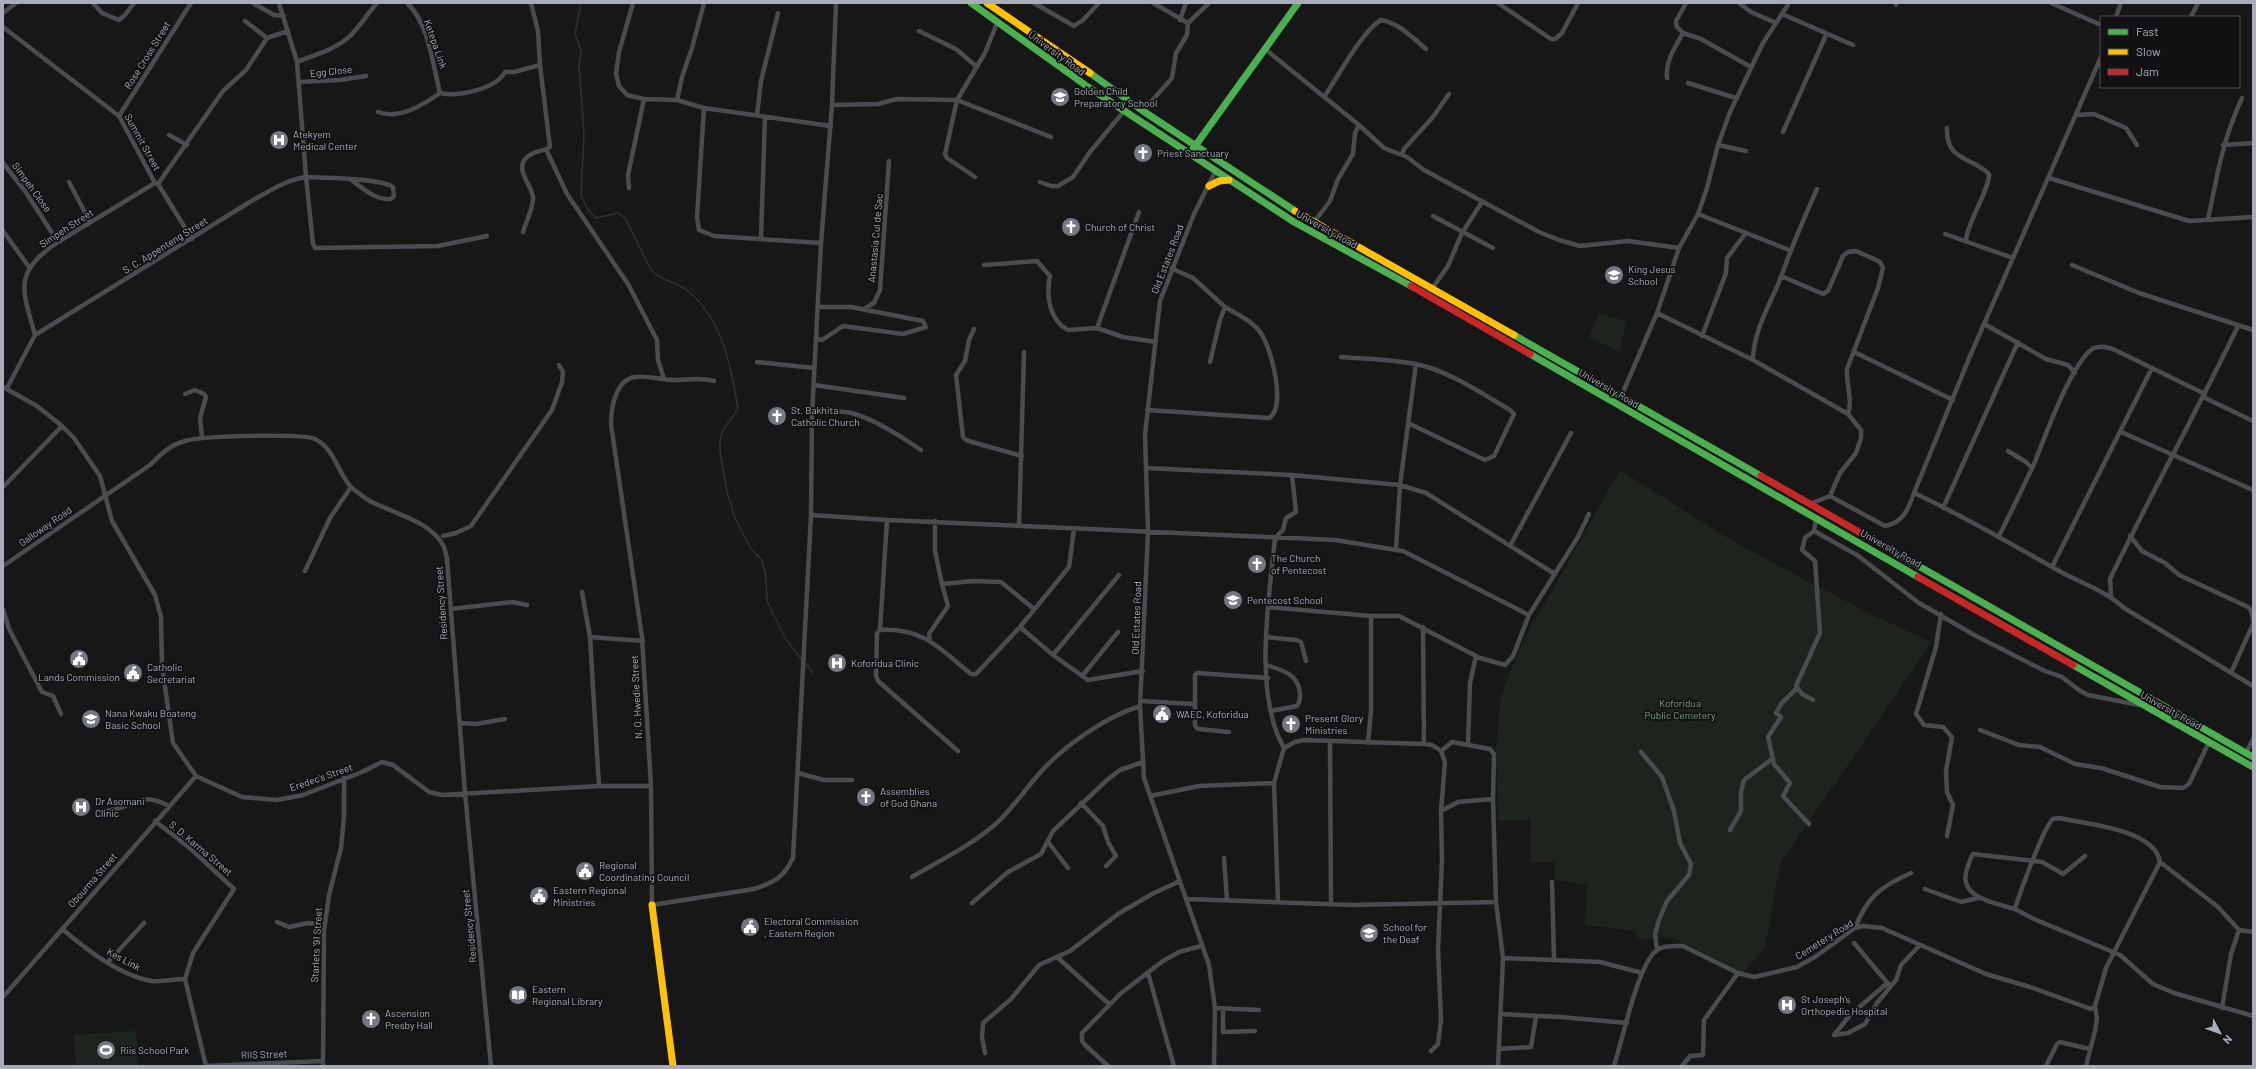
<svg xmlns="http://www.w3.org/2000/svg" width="2256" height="1069" viewBox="0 0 2256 1069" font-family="Barlow,sans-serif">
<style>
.green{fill:#1d241e}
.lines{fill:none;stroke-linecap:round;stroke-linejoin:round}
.stream{stroke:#2a3239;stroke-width:1.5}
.street{stroke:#4b4c50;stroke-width:4.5}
.fast{stroke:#4caf50;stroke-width:7}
.slow{stroke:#ffc107;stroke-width:7}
.jam{stroke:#c62828;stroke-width:7}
.labels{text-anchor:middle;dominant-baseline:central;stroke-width:3.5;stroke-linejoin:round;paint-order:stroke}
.street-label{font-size:10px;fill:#a8adb8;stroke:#111113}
.poi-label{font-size:10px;fill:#a8adb8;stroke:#111113;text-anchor:start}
.park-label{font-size:10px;fill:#7fa381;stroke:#111113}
</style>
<rect width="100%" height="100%" fill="#171717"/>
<path class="green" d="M1599,313L1626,321L1620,351L1589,338Z
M1620,470L1734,542L1872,615L1932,642L1780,864L1765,948L1743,973L1674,938L1637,939L1636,931L1585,925L1587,885L1555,880V862H1530L1531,820H1498L1496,746L1501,696L1521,645Z
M136,1031L138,1065L76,1066L74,1035Z"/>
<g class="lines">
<path class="stream" d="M581,3L575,34L581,50L579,65L584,134L581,195L588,210L596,218L618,213L625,218C632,230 646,263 653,272C663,282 678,282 688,291C723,320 731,366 738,409L723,430L720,440V451L727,492L735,518L751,549L762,560L766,577L767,601L785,638L801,659
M805,663L813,673"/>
<path class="street" d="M93,3L102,13L119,20L125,15L134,3
M253,3L274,15L284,16
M279,3L297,62L306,177C324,178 381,178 393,187L394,196L391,199C376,201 361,187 350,179
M407,3C429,23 433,66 440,93
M633,3L619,52L616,74L619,86L627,95L644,99L677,100L704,108L831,126
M1034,3L1074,26L1083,20L1099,3
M1498,3L1551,39H1555L1562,33L1578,3
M1686,3L1676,21L1677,27L1683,33L1701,39L1751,67
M1739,3L1751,12L1776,23
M2051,3L2101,25
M1896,5V3
M3,13L16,3
M1782,14L1853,45
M2116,17L2121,3
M2191,17L2198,3
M1180,20L1186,3
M245,21L267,38
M1188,23L1209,3
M3,27L119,116L155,183L158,184L192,239
M919,31L956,49L977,67
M1265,49L1359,125L1384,148L1407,157L1424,170L1539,232L1559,240L1580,246L1628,241L1679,248
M2101,57L1970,356L1914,493C1964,516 2011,544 2059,571C2081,583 2106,591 2124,608L2253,686
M297,62C315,55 337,49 351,35C360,26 368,13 377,3
M1667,78C1665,61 1675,48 1683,33
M299,82L340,80L366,76
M1688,83L1736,98
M1324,97C1338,77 1362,31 1381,20C1399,23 1413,38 1426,49
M677,100L682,77L692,48L704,3
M832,105L878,104L897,99L957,100L1051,137
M704,108L697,217L699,230L714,236L821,243
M1143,111L1172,78L1176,53L1187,35L1188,23L1153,3
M378,112C399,120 423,105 440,93C458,97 496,89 505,72H514L540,65
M757,115L761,81L778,13
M2077,115L2094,114L2126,128L2137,145
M119,116L191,3
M1947,128C1946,162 1971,156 1989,174C1990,189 1968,220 1966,240
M1783,132L1826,35
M169,135L187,145
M1718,145L1746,151
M2223,145L2253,143
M546,149L567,194L628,284L657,340L658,360L664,379
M1402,155L1404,149L1433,117L1449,94
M3,163L25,191L58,242
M975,177L947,158L945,154L957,100L985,53L997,23
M2049,178L2189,221L2253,217
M69,182L90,222
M1040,182L1051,186H1058L1073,177L1090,152L1124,111
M158,184L223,91L246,70L267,38L288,31
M629,188L628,175L644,99
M1139,212L1097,328L1123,337L1156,342
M1698,214L1789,250
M1433,216L1493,248
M2208,220C2217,175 2223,139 2242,98
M1314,222L1330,201L1338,179L1353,154L1355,133L1359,125
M3,231L29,267
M523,232C526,222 534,206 533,197C531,185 516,170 525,159C531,151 543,152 550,147L540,65L538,31L531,3
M1945,234L2013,258
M761,238L765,117
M984,265L1037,261L1050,276C1046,296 1049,320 1068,330L1097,328
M2072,265L2139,293L2253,330
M1171,268L1193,278L1225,307L1220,320L1210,362
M1781,276L1823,294L1828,291L1843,256L1848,252L1856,251L1874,259L1880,262L1883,268L1878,288L1847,369C1846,385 1853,399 1848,414L1861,430V438L1856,453L1840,473L1830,496
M1431,290L1448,266L1462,233L1482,202
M864,309L874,303L880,290L889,161
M1657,313L1753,360L1848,414
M1986,325L2046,359L2068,365L2075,373
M974,329L969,340L965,361L956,375L963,437L966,440L972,442L1022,456
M35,335L253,200C270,191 286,180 306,177L313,244L315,248L438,246L487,236
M35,335C22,288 13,273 58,242L155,183
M1702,336L1726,273L1727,258L1745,234
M816,339L822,340L843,326L903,334L926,327L923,321L851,307H818
M1854,352L1953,400
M1341,357C1366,359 1392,359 1416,364C1449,371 1481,393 1510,410L1514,414L1494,456L1485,460L1408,423
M1753,360C1753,331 1771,303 1781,277C1792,246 1804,218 1817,189
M757,362L814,368
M714,381C700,377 688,380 674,380C661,380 646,375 634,377C615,381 611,409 611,424L642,637L651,786L652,905L754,889C775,882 783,878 793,858L811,515L812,414L821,243L832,105L836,3
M814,385L904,398
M3,387L37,406L62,426L74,438L100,476L112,521L155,595L161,617L162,666L173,743L196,776L242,797L277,800L303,795L362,772L382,762L393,765L429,792L442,795L599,786H651
M7,388L35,335
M185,394L195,390L204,394L206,397L200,418L202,437
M1621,397L1657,313L1679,248L1698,214L1707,188L1718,145L1730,112L1763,43L1789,3
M2203,397L2253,421
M1147,410L1269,418C1287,407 1271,346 1260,332C1252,321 1237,314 1225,307
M812,414C823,413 835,410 846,412C869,415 902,437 921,450
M2121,432L2253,490
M2008,451L2026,462L2032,468
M1146,468L1292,475L1400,485L1426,493L1555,574
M3,487L62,426
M1812,503L1830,496L1885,526C1904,522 1908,509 1914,493
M1943,508L2018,342
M811,515L887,520L1335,540L1403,551L1529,615
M935,521V551L942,584
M1019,526L1024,352
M1814,531L1857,555L1919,603L1976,636L2045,671L2062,677L2079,690L2088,695L2139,705
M443,536L456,533L471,526L552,410L562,382L563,372L559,365
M1999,536C2011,512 2023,488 2034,464C2045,437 2070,366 2092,349C2099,345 2106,347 2113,349L2205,394
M2130,536L2142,551L2165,563L2179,575L2248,607L2251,610L2253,620
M1510,546L1571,433
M1396,549L1400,485L1416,364
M3,566L150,465C161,454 170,445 185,441C200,436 302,433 315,439C334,448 338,473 351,487C356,492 363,496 368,500C391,513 429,520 443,545C445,548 446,555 447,559L465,793L491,1066
M2052,567L2152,368
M305,571L330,518L351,487
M582,592L590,637L599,786
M2111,596L2110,579C2151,494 2197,411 2238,326
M1268,607L1371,616H1399L1480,658L1505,665L1513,656L1529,615L1578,537L1589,514
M3,609L9,629L42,692L53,696L61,714
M451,609L512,602L527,605
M1941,614L1936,647L1916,714L1924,725L1943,727L1952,737L1946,771L1947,792L1953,805L1947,836
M1020,627L1053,655L1088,680L1143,671
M1423,627L1424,744
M880,630L887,520
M590,637L643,641
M1266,637L1296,640L1301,642L1306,661
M930,641L929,634L948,606L942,584L973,581L1001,582L1034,609
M1053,655L1119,575
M1266,665C1282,670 1299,674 1300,694C1300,699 1300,702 1297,706L1271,711
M2231,673L2253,624
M1082,676L1118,632
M1797,688L1781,704L1776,713L1781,717L1768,737L1774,764L1790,783L1783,796L1809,824
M1813,700L1802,694L1796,686L1820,633L1815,561L1802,550L1805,538L1814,531L1816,519
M1140,701L1194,704
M460,723L476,724L505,719
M1980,730L2019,745L2040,747L2075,764L2101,768L2160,787L2183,788L2189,784L2209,742
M1229,732L1198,729L1195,726V675L1197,673L1268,678
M1330,742L1331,904
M1368,743L1371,711V616
M1468,744L1470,683L1476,656
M1284,748C1253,694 1269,599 1275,538L1283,530L1286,518L1296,512L1292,475
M958,751L878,681L876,676L877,633L880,630C924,628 939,648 971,674H976L1020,627L1069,567L1074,529
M1441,751L1452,742L1490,749L1494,754L1493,799L1496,902L1503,958L1498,1066
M1641,752L1662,777L1674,811L1680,843L1691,864L1689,875L1667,901L1659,920L1655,934L1657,950
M2246,753L2253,739
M798,773L824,780H852
M1150,796L1199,786L1274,783
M1081,803L1103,826L1108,842L1116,856L1106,866
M105,811C134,809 138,789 169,806
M1441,811L1458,802L1493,799
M155,821L191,849L234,889L193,953L185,979L206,1066
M1730,830L1741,811V792L1744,780L1772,759
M1048,842L1068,868
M1224,858L1227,900
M2160,862C2155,829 2086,824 2059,818L2053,819C2044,826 2019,895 2015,909L2034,919L2120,955L2153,984L2174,993L2253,1016
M912,877C941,860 974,844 999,821C1013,807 1025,790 1038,775C1062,747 1105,717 1140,706
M1552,882L1554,959
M1925,889L1961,902L1978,898
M1186,899L1352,905L1496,902
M1278,901L1274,783L1284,748L1295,742L1304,740L1424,744L1432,745L1441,751L1445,762L1441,811L1442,860L1438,949L1441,1020L1438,1044L1431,1051
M972,903L1008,872L1041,854L1053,831L1107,780L1120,770L1143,762
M2015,909C1995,903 1957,898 1967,869C1969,864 1970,858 1973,854L2042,862L2063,874L2085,856
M277,922L289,927L308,923L325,925
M1855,928C1868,896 1880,887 1911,873
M62,929C86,949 120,976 152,981C162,982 175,979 185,979
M2239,930L2253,932
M1854,943L1890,986
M1057,957L1109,1004
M1503,958L1600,962L1642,973
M108,962L144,923
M1148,973L1174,1066
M3,997L196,776
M1215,1008L1259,1010
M1223,1008V1032L1255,1031
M1501,1014L1560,1017L1627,1023
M1834,1035L1848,1033L1865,1024L1877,1003L1896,980L1901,965L1919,946
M1834,1035L1850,1015L1885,985L1890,986
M1499,1049L1531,1047L1536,1017
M985,1053L982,1037L983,1023L1011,999L1039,965L1070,951L1118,914L1152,894L1180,881
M206,1066L323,1061
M323,1066L324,931L329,895L341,848L344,817V778
M1108,1066L1085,1045L1082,1041V1033L1121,993L1163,961L1179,952L1201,946
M1214,1066L1215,1008L1209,965L1144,778L1140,706L1148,532L1145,435L1160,301L1194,214L1216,170
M1614,1066C1622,1042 1638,964 1656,951C1663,945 1674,946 1683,946L1738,973L1754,977L1797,967L1815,957L1855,928L1863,926L1882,928L1986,974L2030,987L2091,1009L2095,1006
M1682,1066L1690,1056L1703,1055L1704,1020L1738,973
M2046,1066L2057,1044L2060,1042L2090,1049
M2086,1066L2095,1031L2097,1018L2095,1006L2106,968L2160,862L2218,907L2239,930L2231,954L2222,1008"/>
<path class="fast" d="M971,3L1088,87L1294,222L1411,286
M1090,73L1143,111L1295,211
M1193,149L1298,3
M1514,335L1761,476
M1530,354L1918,577
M1887,548L2253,757
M2073,665L2253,767"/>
<path class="slow" d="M987,3L1090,73
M1209,186L1219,181L1229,180
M1295,211L1514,335
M652,905L673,1066"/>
<path class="jam" d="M1411,286L1530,354
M1761,476L1887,548
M1918,577L2073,665"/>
</g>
<defs>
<symbol id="school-disc" viewBox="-11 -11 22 22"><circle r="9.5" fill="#757880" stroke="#111113"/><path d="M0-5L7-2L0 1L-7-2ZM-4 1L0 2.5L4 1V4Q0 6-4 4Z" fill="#fff"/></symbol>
<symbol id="hospital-disc" viewBox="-11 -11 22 22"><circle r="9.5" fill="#757880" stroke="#111113"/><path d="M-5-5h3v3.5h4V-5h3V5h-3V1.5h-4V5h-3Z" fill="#fff"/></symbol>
<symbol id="church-disc" viewBox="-11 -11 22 22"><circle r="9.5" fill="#757880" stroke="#111113"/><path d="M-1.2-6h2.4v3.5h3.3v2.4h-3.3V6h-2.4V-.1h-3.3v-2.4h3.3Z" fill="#fff"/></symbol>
<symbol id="civic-disc" viewBox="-11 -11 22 22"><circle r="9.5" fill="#757880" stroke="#111113"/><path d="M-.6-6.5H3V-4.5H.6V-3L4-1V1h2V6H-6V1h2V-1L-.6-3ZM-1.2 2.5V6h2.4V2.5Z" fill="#fff"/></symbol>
<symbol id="library-disc" viewBox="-11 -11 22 22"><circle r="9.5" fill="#757880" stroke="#111113"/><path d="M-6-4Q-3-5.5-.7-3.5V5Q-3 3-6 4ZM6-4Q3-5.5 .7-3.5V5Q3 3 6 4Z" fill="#fff"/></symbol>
<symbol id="stadium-disc" viewBox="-11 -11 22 22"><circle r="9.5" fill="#757880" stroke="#111113"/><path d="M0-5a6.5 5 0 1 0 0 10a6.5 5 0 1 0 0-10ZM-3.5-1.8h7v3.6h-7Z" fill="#fff"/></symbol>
</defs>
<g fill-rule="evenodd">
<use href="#school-disc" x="1049" y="86" width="22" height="22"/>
<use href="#hospital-disc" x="268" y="129" width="22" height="22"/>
<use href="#church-disc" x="1132" y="142" width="22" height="22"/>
<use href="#church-disc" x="1060" y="216" width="22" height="22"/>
<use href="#school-disc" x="1603" y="264" width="22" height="22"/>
<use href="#church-disc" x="766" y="405" width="22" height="22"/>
<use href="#church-disc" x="1246" y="553" width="22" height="22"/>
<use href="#school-disc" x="1222" y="589" width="22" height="22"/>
<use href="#civic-disc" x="68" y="648" width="22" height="22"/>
<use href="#hospital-disc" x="826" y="652" width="22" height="22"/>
<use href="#civic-disc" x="122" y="662" width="22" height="22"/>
<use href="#civic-disc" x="1151" y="703" width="22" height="22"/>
<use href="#school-disc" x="80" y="708" width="22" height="22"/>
<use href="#church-disc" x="1280" y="713" width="22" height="22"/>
<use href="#church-disc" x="855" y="786" width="22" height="22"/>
<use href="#hospital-disc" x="70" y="796" width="22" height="22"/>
<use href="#civic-disc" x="574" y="860" width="22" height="22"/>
<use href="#civic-disc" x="528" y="885" width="22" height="22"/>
<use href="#civic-disc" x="739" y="916" width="22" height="22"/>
<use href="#school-disc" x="1358" y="922" width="22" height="22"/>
<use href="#library-disc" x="507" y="984" width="22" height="22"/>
<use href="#hospital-disc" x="1776" y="994" width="22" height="22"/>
<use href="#church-disc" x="360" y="1008" width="22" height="22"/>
<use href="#stadium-disc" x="95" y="1039" width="22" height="22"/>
</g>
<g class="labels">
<g class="street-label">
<text transform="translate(436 44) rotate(71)">Ketepa Link</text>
<text transform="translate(1057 53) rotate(36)">University Road</text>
<text transform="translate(147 55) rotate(-58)">Rose Cross Street</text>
<text transform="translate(331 71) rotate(-6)">Egg Close</text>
<text transform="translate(143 142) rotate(61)">Summit Street</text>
<text transform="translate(32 187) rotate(54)">Simpeh Close</text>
<text transform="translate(66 228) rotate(-33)">Simpeh Street</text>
<text transform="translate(1327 229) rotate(29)">University Road</text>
<text transform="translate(875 238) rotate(-85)">Anastasia Cul de Sac</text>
<text transform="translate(165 245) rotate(-32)">S. C. Appenteng Street</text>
<text transform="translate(1167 259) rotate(-69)">Old Estates Road</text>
<text transform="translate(1609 388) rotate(30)">University Road</text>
<text transform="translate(45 526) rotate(-35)">Galloway Road</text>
<text transform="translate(1891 548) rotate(29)">University Road</text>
<text transform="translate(441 603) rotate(-94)">Residency Street</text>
<text transform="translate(1136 618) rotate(-88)">Old Estates Road</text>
<text transform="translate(636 697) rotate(-93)">N. O. Hwedie Street</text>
<text transform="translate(2171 710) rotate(29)">University Road</text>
<text transform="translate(321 777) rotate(-19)">Eredec's Street</text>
<text transform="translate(201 848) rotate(40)">S. D. Karma Street</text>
<text transform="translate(92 880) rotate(-49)">Obourma Street</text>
<text transform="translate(469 926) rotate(-96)">Residency Street</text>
<text transform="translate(1824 939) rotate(-32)">Cemetery Road</text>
<text transform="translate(316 945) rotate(-87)">Starlets '91 Street</text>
<text transform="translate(124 959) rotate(28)">Kes Link</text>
<text transform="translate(264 1054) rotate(-2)">RIIS Street</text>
</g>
<g class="poi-label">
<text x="1074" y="91">Golden Child<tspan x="1074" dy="12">Preparatory School</tspan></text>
<text x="293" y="134">Atekyem<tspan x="293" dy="12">Medical Center</tspan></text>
<text x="1157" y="153">Priest Sanctuary</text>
<text x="1085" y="227">Church of Christ</text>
<text x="1628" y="269">King Jesus<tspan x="1628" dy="12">School</tspan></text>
<text x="791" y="410">St. Bakhita<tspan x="791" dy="12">Catholic Church</tspan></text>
<text x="1271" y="558">The Church<tspan x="1271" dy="12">of Pentecost</tspan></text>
<text x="1247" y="600">Pentecost School</text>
<text x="851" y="663">Koforidua Clinic</text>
<text x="147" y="667">Catholic<tspan x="147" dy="12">Secretariat</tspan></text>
<text x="79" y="677" text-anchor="middle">Lands Commission</text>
<text x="105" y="713">Nana Kwaku Boateng<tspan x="105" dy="12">Basic School</tspan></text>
<text x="1176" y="714">WAEC, Koforidua</text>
<text x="1305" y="718">Present Glory<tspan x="1305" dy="12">Ministries</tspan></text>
<text x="880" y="791">Assemblies<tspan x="880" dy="12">of God Ghana</tspan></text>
<text x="95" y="801">Dr Asomani<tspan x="95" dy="12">Clinic</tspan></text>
<text x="599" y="865">Regional<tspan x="599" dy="12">Coordinating Council</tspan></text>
<text x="553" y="890">Eastern Regional<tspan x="553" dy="12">Ministries</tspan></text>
<text x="764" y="921">Electoral Commission<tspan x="764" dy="12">, Eastern Region</tspan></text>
<text x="1383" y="927">School for<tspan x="1383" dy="12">the Deaf</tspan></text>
<text x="532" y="989">Eastern<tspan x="532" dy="12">Regional Library</tspan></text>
<text x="1801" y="999">St Joseph's<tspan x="1801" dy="12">Orthopedic Hospital</tspan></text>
<text x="385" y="1013">Ascension<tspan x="385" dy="12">Presby Hall</tspan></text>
<text x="120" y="1050">Riis School Park</text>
</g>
<g class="park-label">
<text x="1680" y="703">Koforidua<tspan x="1680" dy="12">Public Cemetery</tspan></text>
</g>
</g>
<rect width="2256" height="1069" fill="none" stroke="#a8adb8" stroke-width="8"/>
<rect x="2100" y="16" width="140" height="72" fill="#111113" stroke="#4d4f55"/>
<rect x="2108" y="29" width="20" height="6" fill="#4caf50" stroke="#4d4f55"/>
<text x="2136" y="36" font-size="12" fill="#a8adb8">Fast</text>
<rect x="2108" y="49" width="20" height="6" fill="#ffc107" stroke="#4d4f55"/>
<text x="2136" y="56" font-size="12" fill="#a8adb8">Slow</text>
<rect x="2108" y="69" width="20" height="6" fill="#c62828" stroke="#4d4f55"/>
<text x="2136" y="76" font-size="12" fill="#a8adb8">Jam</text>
<g transform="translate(2220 1033) rotate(131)" stroke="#111113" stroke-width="3" paint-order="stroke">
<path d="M0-3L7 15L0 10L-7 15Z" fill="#a8adb8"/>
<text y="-6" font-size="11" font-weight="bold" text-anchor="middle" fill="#a8adb8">N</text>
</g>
</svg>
